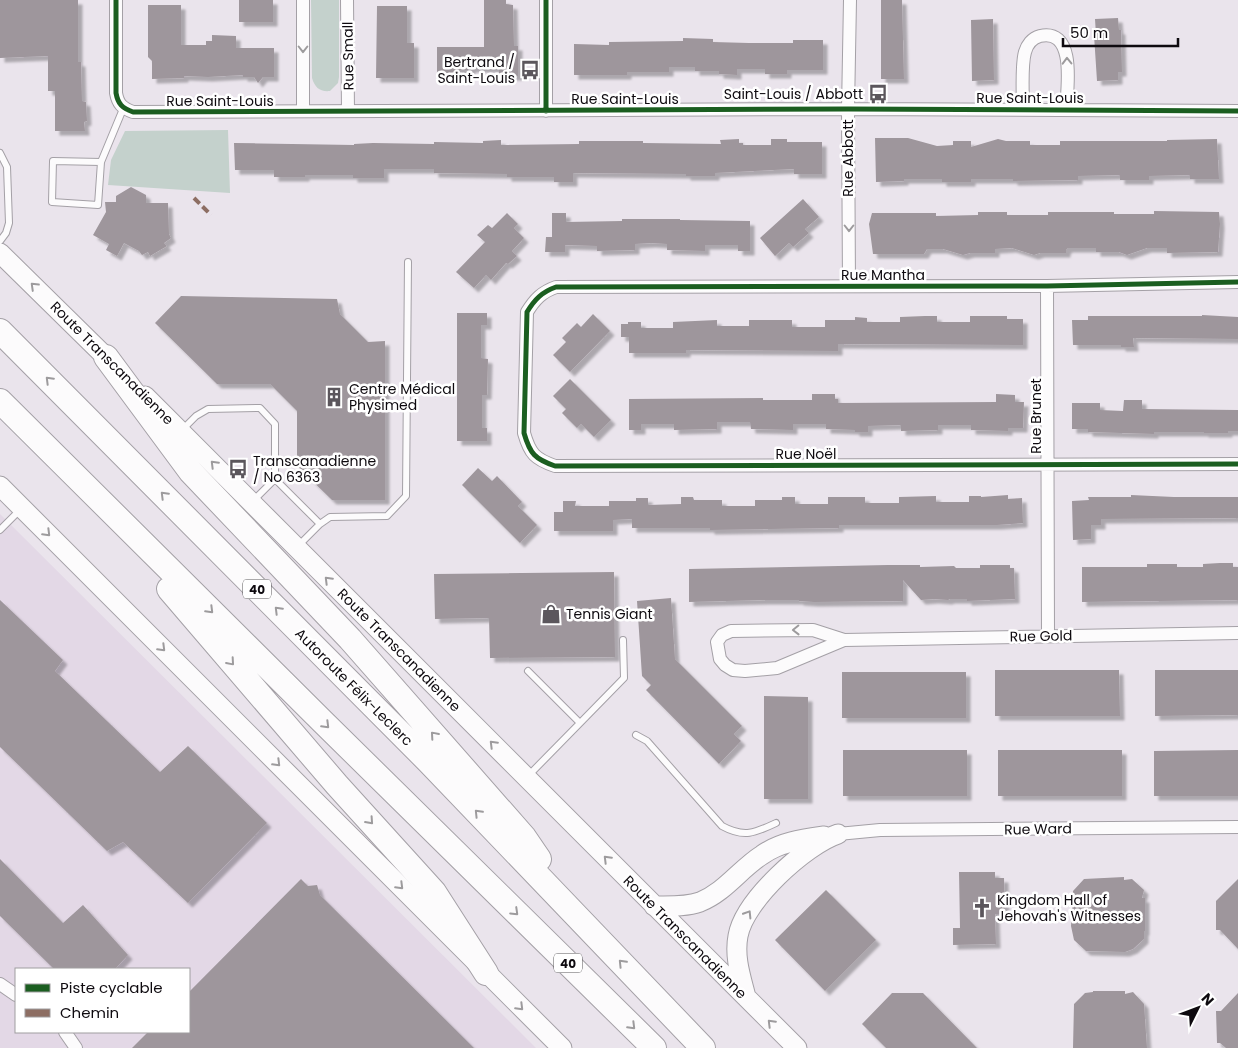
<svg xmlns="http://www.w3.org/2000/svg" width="1238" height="1048" viewBox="0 0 1238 1048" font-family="Poppins,sans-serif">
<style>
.industrial{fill:#e3d8e6;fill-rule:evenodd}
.green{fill:#c4d1cc}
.building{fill:#9e969c;filter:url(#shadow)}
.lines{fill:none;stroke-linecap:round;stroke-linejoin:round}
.lane-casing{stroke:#a4a0a6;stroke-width:8}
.street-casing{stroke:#a4a0a6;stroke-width:14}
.secondary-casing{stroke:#a4a0a6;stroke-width:21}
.highway-casing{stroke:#a4a0a6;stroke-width:26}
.lane{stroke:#fcfbfc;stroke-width:6}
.street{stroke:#fcfbfc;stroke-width:12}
.secondary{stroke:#fcfbfc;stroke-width:19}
.highway{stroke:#fcfbfc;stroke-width:24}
.quiet{stroke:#8d6e63;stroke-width:4;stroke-dasharray:8 4;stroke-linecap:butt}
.cycleway-casing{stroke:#fff;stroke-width:8}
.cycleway{stroke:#1b5e20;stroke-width:5}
.oneway{stroke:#9d9b9d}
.labels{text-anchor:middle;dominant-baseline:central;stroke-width:5;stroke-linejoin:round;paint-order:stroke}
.shield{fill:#fff;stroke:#565457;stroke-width:1}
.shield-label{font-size:12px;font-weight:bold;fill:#0e0a0f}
.street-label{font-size:14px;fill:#0e0a0f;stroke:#fff}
.poi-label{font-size:14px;fill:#0e0a0f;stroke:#fff;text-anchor:start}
</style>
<defs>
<filter id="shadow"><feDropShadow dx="4.5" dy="4.5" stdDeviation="1" flood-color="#0004"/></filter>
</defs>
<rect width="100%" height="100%" fill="#eae4ec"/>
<path class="industrial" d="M0,514L536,1048H0ZM16,969H189V1032H16Z"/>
<path class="green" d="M311,0H339V77L338,83L330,91C320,92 315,88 312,78Z
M228,130L230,193L108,185L111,160L125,131Z"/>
<path class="building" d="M0,0H78V62H81L82,101L86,102L87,121L84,122L85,131H55V91H48V56L0,58Z
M239,0H273V22H239Z
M484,0H506V4L513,5L514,46H518V76H499V68H471V70H459V77H437V47H484Z
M881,0H902L904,79H881Z
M148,5H181V45H206V41H212V35L236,36V48H274V77H263L258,83L254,77H243V75L208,77L184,76V78L152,79V61L148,57Z
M377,6H407V43H414V78H376Z
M1118,18L1119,30H1121L1122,72H1118V80L1097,81L1094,35H1096L1095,19Z
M993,19L994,80L972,81L971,20Z
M683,38L713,39V42L749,43H793V40H823V70H787V74H765V69H737V75L719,74V71H695V67H669V72H627V75H574V44L609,45V42L683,41Z
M875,138H908L937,146L953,145V141H971V147L998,139L1006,141H1030V145H1060V141H1167V140L1217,139L1219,179H1190V175L1149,176V180H1120V175L1078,176V180L1013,181V179H971V182H942V179H904V181L876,182Z
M739,139V143H743V145H771V139H787V142H822V174H794V169L715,173V176H686V174L573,173V182H554V177H507V174L434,173V169H384V178H353V175H305V177H274V170H235L234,143L354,145V144L373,143L434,144V142L483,143V141L501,140V145L579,144V141H643V143L721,144L720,140Z
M131,187L146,195V203H168L169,234L171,238L164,243L167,246L150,256L148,252L142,255L139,251L124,243L117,256L106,250L109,244L93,235L106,212L105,202H116V196Z
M803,199L819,217L805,229L809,233L793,247L789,243L775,256L760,238Z
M1154,211L1219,212L1220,224L1218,252L1167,253V248H1147L1127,255L1119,252H1096V248H1068L1066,250V253H1040L1034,255L1012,248L995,249V253H970L963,255L943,249H927L924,254H873L869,224L872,213H936V216L978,215V212H1007V215H1048V212H1114V214H1154Z
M507,213L518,224L514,228L524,238L512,251L517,256L508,264L506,263L491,280L486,275L474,288L456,272L485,242L477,235L488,225L492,228Z
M552,213H566V222L622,221V219H680V220L750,221V251H738V245H705V251L667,250V244L651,243L635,244V250L597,251V246L565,245V252H545L546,237H552Z
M181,296L337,299L340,314L368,342L385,341V500H332L297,466V411L270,384H217L155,323Z
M457,313H487V325H481V358L488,359L487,395H482V428H487V441H457Z
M593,314L610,331L570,372L553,355L566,342L562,338L577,323L581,327Z
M1202,315L1238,317V339L1133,338L1134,347H1121V345H1073L1072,320H1088V316H1202Z
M925,316H937V322H970V316H1007V319H1023V345L838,344V351L686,350V353H629V337H621V324H628V322H641V328H673V322L717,320V326H749V320H792V327H825V320H855V317L867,318V322H900V317Z
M570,379L611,420L594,437L581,424L577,428L562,413L566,409L553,396Z
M812,394H835V399H838V403L996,402V394L1015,395V402H1024L1023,428H1008V431L971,430V425H938V430L901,431V425L868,426V432H855V430L826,429V424H793V430L751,429L750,422H717V429L674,430V424H641V430H629V399L763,398V400H812Z
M1124,400H1142V409L1238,410V431H1228V433H1204V432H1154V434L1088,432V429H1072V403H1100V410L1123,411Z
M478,468L492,481L497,476L522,502L518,506L537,525L520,543L462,485Z
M1008,495V499L1022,498L1023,523L997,525H839V528L710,530V528H632V519L613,520V531H554V512H563V501H576L575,506H609V501H636V498H648V505L681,504V497H693L694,500H722V506H755V500H782V497H795V504H828V497H865V503H899V497L936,496V502H969V496H981V497Z
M1131,495L1174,497H1238V518L1101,519V525H1091V539L1073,540L1072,501L1089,500L1088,497H1131Z
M1220,563H1233V567H1238V600L1082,602V567H1147V564H1177V567H1203V564Z
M888,565H920V567L954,566L956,568H980V565H1010V568H1014L1015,599L967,601V599H950L948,600L934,599L921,600L903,580V601L814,602L799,601V600H766L689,602V569Z
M614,572L615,657L490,658L489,618L435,619L434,574Z
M671,598L675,659L742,726L734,734L741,741L719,764L646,690L651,685L642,676L637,601Z
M0,600L63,660L55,671L160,772L188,746L267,823L188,903L123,842L107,851L0,747Z
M995,670H1119L1120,716H995Z
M1155,670H1238V715L1155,716Z
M842,672H966V718H842Z
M764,696L808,697V799H764Z
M843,750H967V796H843Z
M998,750H1122V796H998Z
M1238,750V796H1154V751Z
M0,859L63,923L83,905L128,955L115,969H54L0,916Z
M959,872H995V878H1004L1005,914H995L996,944L953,945V928H960Z
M1124,877V880L1132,879L1144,890L1142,898H1145V931H1144V939L1133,949L1125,952L1086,951L1074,940L1071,926L1073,891L1084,879Z
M301,879L308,886L317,885L320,895L474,1048H132L148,1032H189V992Z
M1238,879V949L1220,930H1216V901Z
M826,890L876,940L825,991L775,940Z
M1093,991H1125V994L1133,992L1144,1004L1147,1048H1073L1074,1004L1085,993L1093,992Z
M892,993H923L977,1048H886L862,1024Z
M1238,993V1048H1226L1220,1043H1217L1216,1011H1221Z"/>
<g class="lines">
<defs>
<path id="lane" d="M0,153L7,167L9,223L6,233L0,241
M101,162L53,161L52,202L98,205L101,162L123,109
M181,431L196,416L208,409L260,408L275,424V479
M253,501L275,479L320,524L297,547
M320,524L330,517L387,516L406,496L408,262
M0,530L20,510
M580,723L624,678L623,640
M636,735L647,741L722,826C744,838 755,833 776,823
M527,777L580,723L528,671"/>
<path id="street" d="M116,0V93C118,104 122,108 133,112L848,109L1238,111
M347,0L348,111
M1023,110C1023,94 1021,66 1025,52C1027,45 1032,38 1040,36C1077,28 1067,89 1066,110
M303,111V0
M546,111V0
M1238,282L1047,286L556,287C542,292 535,299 527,312L524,433C530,454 535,459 555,466L1238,464
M849,286L848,109L850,0
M1047,286L1048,636
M844,640L777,668L745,671L733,670L725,665L720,659L717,642L722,635L731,631L813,630L844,640L1238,633
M838,834L880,830L1238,827
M0,984L16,995
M65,1032L76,1048"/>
<path id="secondary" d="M0,253L115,366
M145,396L797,1048
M0,486L562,1048
M654,906C669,906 686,907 700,902C725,892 740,869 762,855C780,842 803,839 824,836
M746,997C741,977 734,957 738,936C744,901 805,845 838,834"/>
<path id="highway" d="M0,331L429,762L703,1048
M106,357L191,472L350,639L524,837L539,859
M0,401L323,722L654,1048
M169,589L337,785L434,892L486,973"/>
</defs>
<use href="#lane" class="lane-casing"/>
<use href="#street" class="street-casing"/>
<use href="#secondary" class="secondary-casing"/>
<use href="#highway" class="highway-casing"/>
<use href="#lane" class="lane"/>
<use href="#street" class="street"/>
<use href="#secondary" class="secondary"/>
<use href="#highway" class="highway"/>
<path class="quiet" d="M194,198L211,215"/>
<defs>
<path id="cycleway" d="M116,0V93C118,104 122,108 133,112L848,109L1238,111
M546,111V0
M1238,282L1047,286L556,287C542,292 535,299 527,312L524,433C530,454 535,459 555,466L1238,464"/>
</defs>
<use href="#cycleway" class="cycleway-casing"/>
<use href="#cycleway" class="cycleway"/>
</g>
<defs><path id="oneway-chevron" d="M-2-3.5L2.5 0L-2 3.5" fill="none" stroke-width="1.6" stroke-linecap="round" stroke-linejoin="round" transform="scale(1.25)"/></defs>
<g class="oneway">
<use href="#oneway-chevron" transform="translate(303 49) rotate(90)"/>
<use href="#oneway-chevron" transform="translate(1067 61) rotate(-91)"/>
<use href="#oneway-chevron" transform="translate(849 228) rotate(90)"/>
<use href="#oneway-chevron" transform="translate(34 286) rotate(-136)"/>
<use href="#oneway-chevron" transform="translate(49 380) rotate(-135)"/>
<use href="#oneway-chevron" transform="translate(214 464) rotate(-135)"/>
<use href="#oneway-chevron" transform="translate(164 495) rotate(-135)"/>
<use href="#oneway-chevron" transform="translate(47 533) rotate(45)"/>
<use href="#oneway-chevron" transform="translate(328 580) rotate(-135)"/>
<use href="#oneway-chevron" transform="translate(210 610) rotate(45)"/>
<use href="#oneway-chevron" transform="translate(278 610) rotate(-135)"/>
<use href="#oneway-chevron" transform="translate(796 630) rotate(179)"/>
<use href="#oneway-chevron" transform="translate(162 648) rotate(45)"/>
<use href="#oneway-chevron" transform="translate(231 662) rotate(49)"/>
<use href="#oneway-chevron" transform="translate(326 725) rotate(45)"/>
<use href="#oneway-chevron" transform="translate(434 735) rotate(-131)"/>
<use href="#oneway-chevron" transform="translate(493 744) rotate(-135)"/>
<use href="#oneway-chevron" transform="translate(277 763) rotate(45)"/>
<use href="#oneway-chevron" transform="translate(478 813) rotate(-134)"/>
<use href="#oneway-chevron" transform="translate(370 821) rotate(48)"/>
<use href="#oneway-chevron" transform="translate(607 859) rotate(-135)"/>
<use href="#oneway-chevron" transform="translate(400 886) rotate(45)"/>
<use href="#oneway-chevron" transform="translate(515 912) rotate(44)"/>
<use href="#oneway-chevron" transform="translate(748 914) rotate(-58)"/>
<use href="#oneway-chevron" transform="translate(622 963) rotate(-134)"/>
<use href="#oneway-chevron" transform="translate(520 1007) rotate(45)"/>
<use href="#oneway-chevron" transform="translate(771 1023) rotate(-135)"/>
<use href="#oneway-chevron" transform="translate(632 1026) rotate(45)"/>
</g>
<defs>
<symbol id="bus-bare" viewBox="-9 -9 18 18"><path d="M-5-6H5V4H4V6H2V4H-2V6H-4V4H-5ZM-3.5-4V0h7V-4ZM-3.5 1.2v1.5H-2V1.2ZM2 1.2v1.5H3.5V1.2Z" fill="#5b565c" stroke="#fff" stroke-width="2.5" paint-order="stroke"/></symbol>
<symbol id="building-bare" viewBox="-9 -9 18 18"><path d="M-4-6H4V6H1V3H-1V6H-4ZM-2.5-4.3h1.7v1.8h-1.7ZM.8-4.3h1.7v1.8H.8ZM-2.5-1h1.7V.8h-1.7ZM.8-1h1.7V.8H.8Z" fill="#5b565c" stroke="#fff" stroke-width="2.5" paint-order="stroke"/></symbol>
<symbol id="shop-bare" viewBox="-9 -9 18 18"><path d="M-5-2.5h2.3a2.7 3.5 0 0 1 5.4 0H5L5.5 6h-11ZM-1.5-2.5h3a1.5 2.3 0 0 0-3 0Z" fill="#5b565c" stroke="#fff" stroke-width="2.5" paint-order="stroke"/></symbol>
<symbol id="church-bare" viewBox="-9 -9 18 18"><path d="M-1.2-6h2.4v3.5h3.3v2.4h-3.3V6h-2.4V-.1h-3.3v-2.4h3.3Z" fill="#5b565c" stroke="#fff" stroke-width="2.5" paint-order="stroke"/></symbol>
</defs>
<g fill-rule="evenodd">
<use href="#bus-bare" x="516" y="56" width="28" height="28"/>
<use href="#bus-bare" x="864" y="80" width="28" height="28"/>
<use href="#building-bare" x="320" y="383" width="28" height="28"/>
<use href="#bus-bare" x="224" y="455" width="28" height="28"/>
<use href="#shop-bare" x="537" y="600" width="28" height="28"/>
<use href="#church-bare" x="968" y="894" width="28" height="28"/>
</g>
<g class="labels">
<g class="shield">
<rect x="243" y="579.5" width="28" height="19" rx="4"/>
<rect x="554" y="953.5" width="28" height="19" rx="4"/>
</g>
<g class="shield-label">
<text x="257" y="589">40</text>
<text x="568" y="963">40</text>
</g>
<g class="street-label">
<text transform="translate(348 56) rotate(-91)">Rue Small</text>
<text x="1030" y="98">Rue Saint-Louis</text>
<text x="625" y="99">Rue Saint-Louis</text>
<text x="220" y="101">Rue Saint-Louis</text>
<text transform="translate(848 158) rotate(-90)">Rue Abbott</text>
<text x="883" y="275">Rue Mantha</text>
<text transform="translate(112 363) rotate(45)">Route Transcanadienne</text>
<text transform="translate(1036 416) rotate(-90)">Rue Brunet</text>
<text x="806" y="454">Rue Noël</text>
<text transform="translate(1041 636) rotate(-1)">Rue Gold</text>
<text transform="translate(399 650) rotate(45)">Route Transcanadienne</text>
<text transform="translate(354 687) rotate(45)">Autoroute Félix-Leclerc</text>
<text transform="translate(1038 829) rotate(-1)">Rue Ward</text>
<text transform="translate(685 937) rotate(45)">Route Transcanadienne</text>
</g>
<g class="poi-label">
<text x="515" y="62" text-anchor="end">Bertrand /<tspan x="515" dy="16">Saint-Louis</tspan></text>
<text x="863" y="94" text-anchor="end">Saint-Louis / Abbott</text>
<text x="349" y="389">Centre Médical<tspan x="349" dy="16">Physimed</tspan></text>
<text x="253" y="461">Transcanadienne<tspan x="253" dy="16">/ No 6363</tspan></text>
<text x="566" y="614">Tennis Giant</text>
<text x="997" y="900">Kingdom Hall of<tspan x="997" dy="16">Jehovah's Witnesses</tspan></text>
</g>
</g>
<rect x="15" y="968" width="175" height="65" fill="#ffffff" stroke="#9f9d9f"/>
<rect x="25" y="984" width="25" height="8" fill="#1b5e20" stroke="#9f9d9f"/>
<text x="60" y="993" font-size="15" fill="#0e0a0f">Piste cyclable</text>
<rect x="25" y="1009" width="25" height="8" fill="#8d6e63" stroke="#9f9d9f"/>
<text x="60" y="1018" font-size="15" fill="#0e0a0f">Chemin</text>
<g transform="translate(1198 1008) rotate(48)" stroke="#ffffff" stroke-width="4" paint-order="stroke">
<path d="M0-4L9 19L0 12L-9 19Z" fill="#0e0a0f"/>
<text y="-8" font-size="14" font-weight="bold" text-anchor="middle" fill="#0e0a0f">N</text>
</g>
<path d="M1063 38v8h115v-8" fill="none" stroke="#0e0a0f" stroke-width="2.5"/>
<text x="1070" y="38" font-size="15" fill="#0e0a0f" stroke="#ffffff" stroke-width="4" paint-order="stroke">50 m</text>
</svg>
